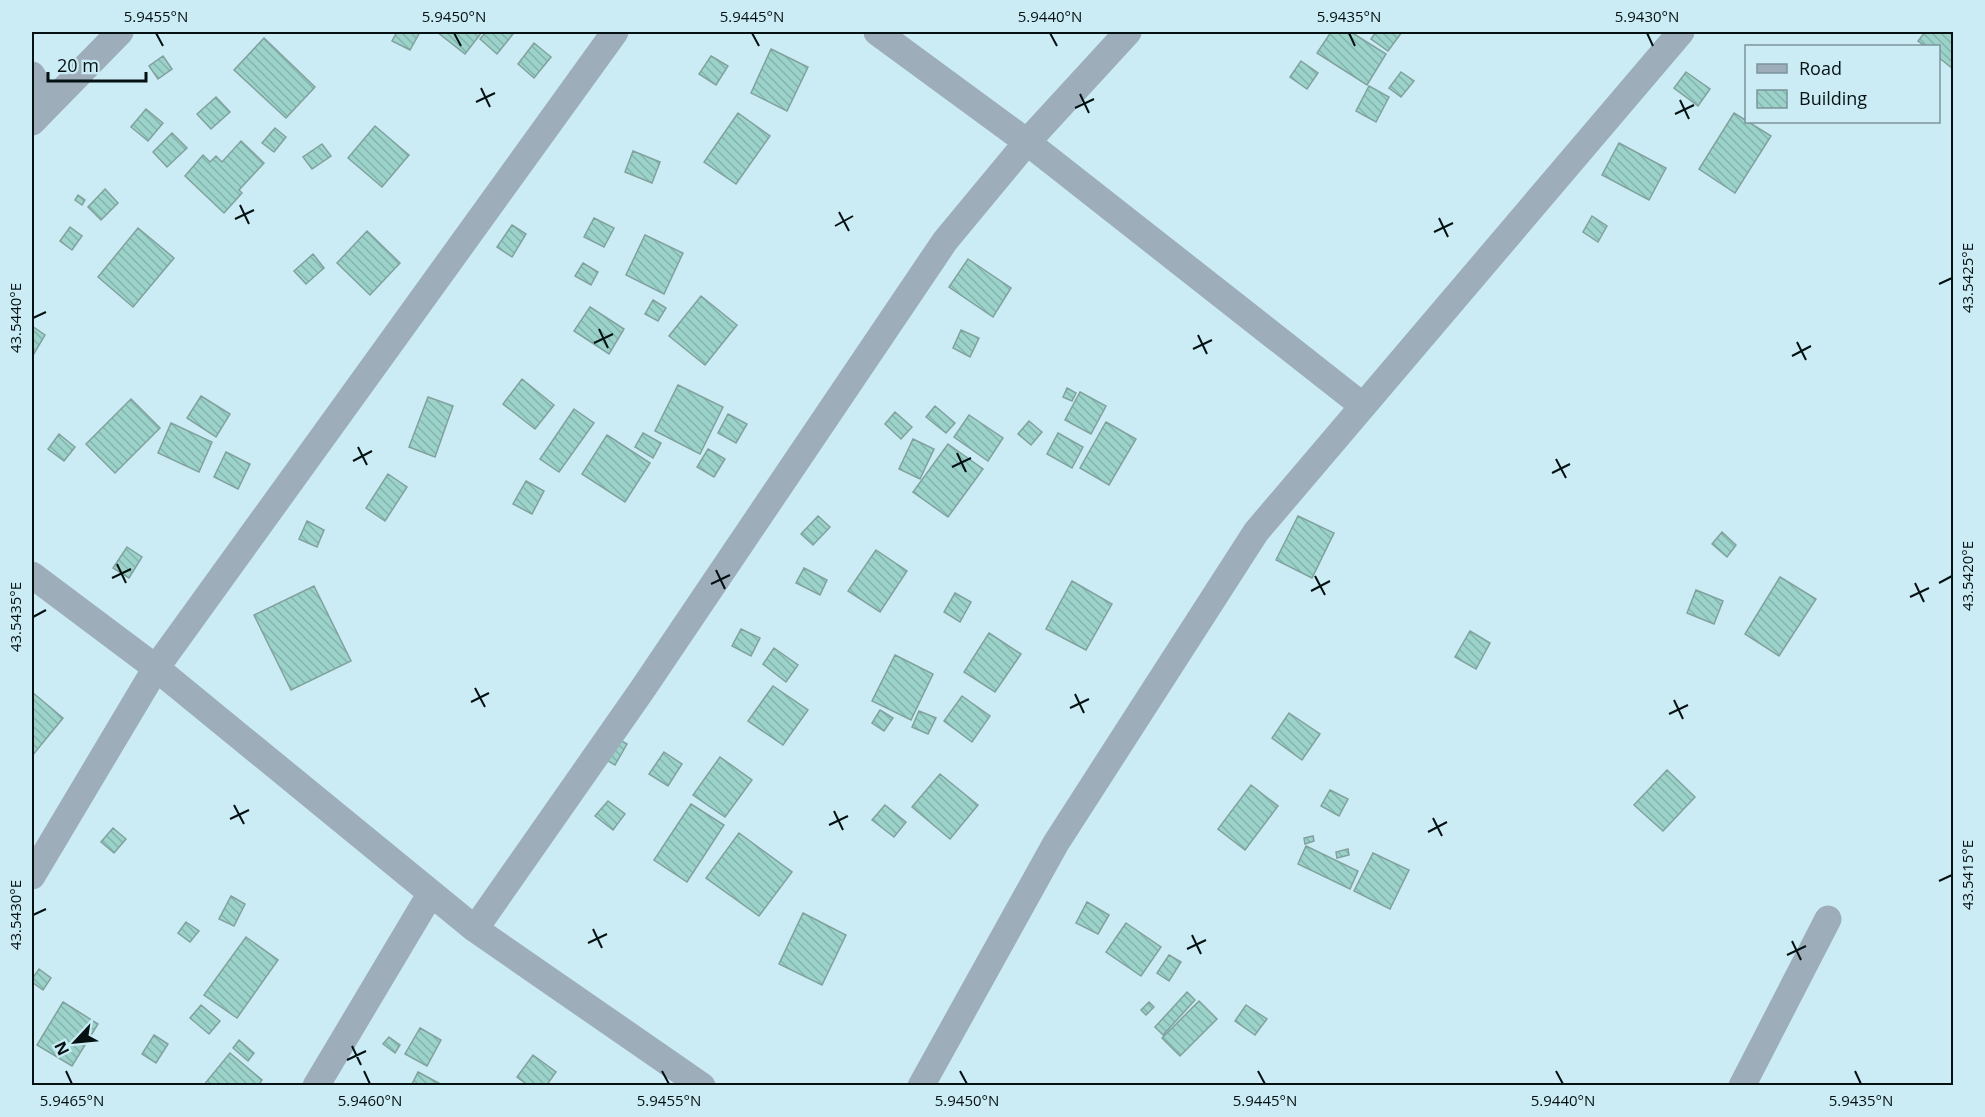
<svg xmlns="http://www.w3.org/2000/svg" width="1985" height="1117" viewBox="0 0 1985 1117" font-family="'Open Sans',sans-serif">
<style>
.building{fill:url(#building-back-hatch);stroke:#81a19d;stroke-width:1.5}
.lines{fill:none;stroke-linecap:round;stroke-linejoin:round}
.minor{stroke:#9dadba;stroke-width:27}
.ticks{fill:none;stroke:#051113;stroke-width:2}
.neatline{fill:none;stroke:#051113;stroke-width:2}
.ticks-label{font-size:15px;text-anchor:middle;fill:#051113}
</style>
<defs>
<pattern id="building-back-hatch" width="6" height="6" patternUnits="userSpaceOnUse" patternTransform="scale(1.5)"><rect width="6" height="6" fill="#9bd3cb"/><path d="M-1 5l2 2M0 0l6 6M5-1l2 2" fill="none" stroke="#84b4ad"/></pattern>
</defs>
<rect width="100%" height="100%" fill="#cbecf4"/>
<path class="building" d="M397,32H420L410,50L392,41Z
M437,32H482L465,54Z
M486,32H510L513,34L497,54L480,39Z
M1331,32H1351L1386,54L1367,85L1317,53Z
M1376,32H1402L1388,51L1371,39Z
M1925,32H1954L1952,68L1938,57V46H1925L1918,41Z
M264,38L315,87L286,118L234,70Z
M534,43L551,57L534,78L518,64Z
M771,49L808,67L787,111L751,93Z
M163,56L172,69L158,79L149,66Z
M711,56L728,66L716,85L699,74Z
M1301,61L1318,73L1307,89L1290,77Z
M1401,72L1414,81L1401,97L1389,88Z
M1686,72L1710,89L1698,106L1674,88Z
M1369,86L1389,97L1376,122L1356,111Z
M216,97L230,112L211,129L197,114Z
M146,109L163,123L148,141L131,127Z
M738,113L770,136L736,184L704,162Z
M1734,113L1771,136L1735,193L1699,169Z
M375,126L409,155L382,187L348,158Z
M275,128L286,137L274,152L262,143Z
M172,133L187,148L167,167L153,152Z
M241,141L264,163L239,190L242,193L224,213L185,176L203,155L210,162L216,156L222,162Z
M1619,143L1666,168L1649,200L1602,175Z
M322,144L331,156L312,169L303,157Z
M633,151L660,162L652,183L625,172Z
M105,189L118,203L101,220L88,207Z
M78,195L85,200L82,205L75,200Z
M1592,216L1607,226L1598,242L1583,232Z
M594,218L614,228L604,247L584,237Z
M512,225L526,234L512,257L497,247Z
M70,227L82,236L72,250L60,241Z
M138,228L174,258L133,307L98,277Z
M367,231L400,263L370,295L337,263Z
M645,235L683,253L664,294L626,275Z
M313,254L324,268L306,284L294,271Z
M968,259L1011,288L993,317L949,287Z
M583,263L598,272L591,285L575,276Z
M701,296L737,325L705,365L669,336Z
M653,300L666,308L658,321L645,314Z
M590,307L624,329L609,354L574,331Z
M32,326L45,335L32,357Z
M961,330L979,338L970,357L953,348Z
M522,379L554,405L535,429L503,404Z
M678,385L723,407L700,454L655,431Z
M1067,388L1076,393L1072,401L1063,397Z
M1080,392L1106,406L1091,434L1065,420Z
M201,396L230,414L216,437L187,418Z
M428,397L453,406L435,457L409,447Z
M131,399L160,428L115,473L86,444Z
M935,406L955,423L946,433L926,417Z
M574,409L594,423L559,472L540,459Z
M895,412L912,427L901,439L885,424Z
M728,414L747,424L736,443L718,433Z
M969,415L1003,438L988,461L954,437Z
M1029,421L1042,432L1031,445L1018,434Z
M1106,422L1136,439L1109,485L1080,468Z
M171,423L212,442L199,472L158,453Z
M643,433L661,443L653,458L635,447Z
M1058,433L1083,447L1072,468L1047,454Z
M59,434L75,447L64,461L48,449Z
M607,435L650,463L625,502L582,474Z
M913,439L934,449L920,479L899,469Z
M948,444L983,469L948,517L913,492Z
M708,449L725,459L714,477L697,467Z
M226,452L250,464L238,489L214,477Z
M388,474L407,487L385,521L366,508Z
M526,481L544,491L532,514L513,504Z
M818,516L830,527L813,545L801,534Z
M1298,516L1334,533L1312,578L1276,560Z
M307,521L324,530L317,547L299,539Z
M1722,532L1736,545L1727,557L1712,544Z
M127,547L142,557L129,578L113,568Z
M876,550L907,571L880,612L848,591Z
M804,568L827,580L820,595L796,583Z
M1780,577L1816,599L1779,656L1745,634Z
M1072,581L1112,604L1086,650L1046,629Z
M314,586L351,661L291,690L254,615Z
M1696,590L1723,601L1714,624L1687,613Z
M955,593L971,602L960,622L944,612Z
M741,629L760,638L751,656L732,646Z
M1470,631L1490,643L1476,669L1455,657Z
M989,633L1021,654L995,692L964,672Z
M774,648L798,665L786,682L763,664Z
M895,655L933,674L911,720L872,701Z
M773,686L808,710L783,745L748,721Z
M32,692L63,718L32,756Z
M962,696L990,716L972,742L944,721Z
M880,710L893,718L884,731L872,723Z
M919,711L936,718L928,734L912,727Z
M1289,713L1320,734L1302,760L1272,738Z
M615,737L627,744L615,765L603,758Z
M664,752L682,764L668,786L649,774Z
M720,757L752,780L725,817L693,795Z
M1667,770L1695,797L1663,831L1634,805Z
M940,774L978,805L950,839L912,807Z
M1251,785L1278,806L1245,850L1218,829Z
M1330,790L1348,799L1339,816L1321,806Z
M608,801L625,814L613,830L595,816Z
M691,804L724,825L687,882L654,860Z
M885,805L906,822L894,837L872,820Z
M113,828L126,839L114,853L101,842Z
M739,833L792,872L759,916L706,878Z
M1313,836L1314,841L1305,844L1304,838Z
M1306,846L1358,871L1350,889L1298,864Z
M1348,849L1349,855L1337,858L1336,852Z
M1373,853L1409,870L1390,909L1354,891Z
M231,896L245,904L234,926L219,919Z
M1087,902L1109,915L1098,934L1076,923Z
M803,913L846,935L822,985L779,964Z
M186,922L199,931L190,942L178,933Z
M1126,923L1161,947L1141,976L1106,952Z
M246,937L278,960L237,1018L204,995Z
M1169,955L1181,962L1169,981L1157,973Z
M39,969L51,978L43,990L32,982V979Z
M1187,992L1195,1000L1163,1035L1155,1027Z
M1199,1001L1217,1019L1180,1056L1162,1038Z
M63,1002L98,1024L72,1066L37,1045Z
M1149,1002L1154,1007L1146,1015L1141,1010Z
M201,1005L220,1021L209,1034L190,1018Z
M1246,1005L1267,1019L1255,1035L1235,1021Z
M420,1028L441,1040L427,1066L405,1054Z
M154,1035L168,1044L156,1063L142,1054Z
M389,1037L400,1045L395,1053L383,1044Z
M239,1040L254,1053L248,1061L233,1048Z
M230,1053L262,1080L258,1086H203Z
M533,1055L556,1072L546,1086H529L517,1077Z
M418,1072L444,1086H411Z"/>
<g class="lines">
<path class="minor" d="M877,32L1027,142L1363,406
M32,75L48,104
M32,122L120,32
M32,575L156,668L475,929L702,1086
M32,876L156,668L615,32
M475,929L642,690L945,241L1027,142L1128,32
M316,1086L431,893
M921,1086L1056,843L1256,532L1681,32
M1742,1086L1828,919"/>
</g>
<path class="ticks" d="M156,33L163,46M454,33L461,46M752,33L759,46M1050,33L1057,46M1349,33L1355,46M1647,33L1653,46M481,88L490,107M1080,94L1089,113M1680,100L1689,119M476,102L495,93M1075,108L1094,99M1675,114L1694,105M240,205L249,224M839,212L849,231M1439,218L1448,237M235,219L254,210M835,226L853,216M1434,232L1453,223M1939,284L1952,278M33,318L46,312M599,329L608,348M1198,335L1207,354M1797,342L1806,360M594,343L613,334M1193,349L1212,340M1792,356L1811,346M358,447L367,465M957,453L966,472M1556,459L1566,478M353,461L372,451M952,467L971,458M1552,473L1570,464M117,564L126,583M716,570L725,589M1315,576L1325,595M112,578L131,569M1915,583L1924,602M1939,583L1952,576M711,584L730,575M1311,591L1330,581M1910,597L1929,588M33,617L46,610M475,688L485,707M1075,694L1084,713M1674,700L1683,719M471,702L489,693M1070,708L1089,699M1669,714L1688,705M234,805L244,824M834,811L843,830M1433,818L1442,836M230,819L249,810M829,825L848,816M1428,832L1447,822M1939,881L1952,875M33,915L46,909M593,929L602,948M1192,935L1201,954M1792,941L1801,960M588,943L607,934M1187,949L1206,940M1787,955L1806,946M352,1046L361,1065M347,1060L366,1051M66,1071L72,1084M364,1071L370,1084M662,1071L669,1084M960,1071L967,1084M1258,1071L1265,1084M1556,1071L1563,1084M1855,1071L1861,1084"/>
<rect width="1985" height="1117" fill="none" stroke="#cbecf4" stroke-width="66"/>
<rect x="1745" y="45" width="195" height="78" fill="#cbecf4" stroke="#7c949a" stroke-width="1.5"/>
<rect x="1757" y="64" width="30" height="9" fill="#9dadba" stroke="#7c949a" stroke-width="1.5"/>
<text x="1799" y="75" font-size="18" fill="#051113">Road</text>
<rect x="1757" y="90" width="30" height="18" fill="url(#building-back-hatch)" stroke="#7c949a" stroke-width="1.5"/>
<text x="1799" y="105" font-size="18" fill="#051113">Building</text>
<g transform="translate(75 1042) rotate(244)" stroke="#cbecf4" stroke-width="4.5" paint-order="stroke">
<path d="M0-4.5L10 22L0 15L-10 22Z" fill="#051113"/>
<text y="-9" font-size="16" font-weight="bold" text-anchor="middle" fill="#051113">N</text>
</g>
<path d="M48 72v9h98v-9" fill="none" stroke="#051113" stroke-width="3"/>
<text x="57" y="72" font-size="18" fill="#051113" stroke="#cbecf4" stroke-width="4.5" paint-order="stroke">20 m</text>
<rect x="33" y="33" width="1919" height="1051" class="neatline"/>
<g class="ticks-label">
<text x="156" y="22">5.9455°N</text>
<text x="454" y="22">5.9450°N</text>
<text x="752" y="22">5.9445°N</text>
<text x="1050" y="22">5.9440°N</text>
<text x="1349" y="22">5.9435°N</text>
<text x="1647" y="22">5.9430°N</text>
<text transform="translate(1968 278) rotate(-90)" y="5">43.5425°E</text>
<text transform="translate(16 318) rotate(-90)" y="5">43.5440°E</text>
<text transform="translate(1968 576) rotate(-90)" y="5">43.5420°E</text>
<text transform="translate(16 617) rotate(-90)" y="5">43.5435°E</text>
<text transform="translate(1968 875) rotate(-90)" y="5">43.5415°E</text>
<text transform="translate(16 915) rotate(-90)" y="5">43.5430°E</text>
<text x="72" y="1106">5.9465°N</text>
<text x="370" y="1106">5.9460°N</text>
<text x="669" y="1106">5.9455°N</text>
<text x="967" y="1106">5.9450°N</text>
<text x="1265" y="1106">5.9445°N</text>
<text x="1563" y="1106">5.9440°N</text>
<text x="1861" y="1106">5.9435°N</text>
</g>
</svg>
